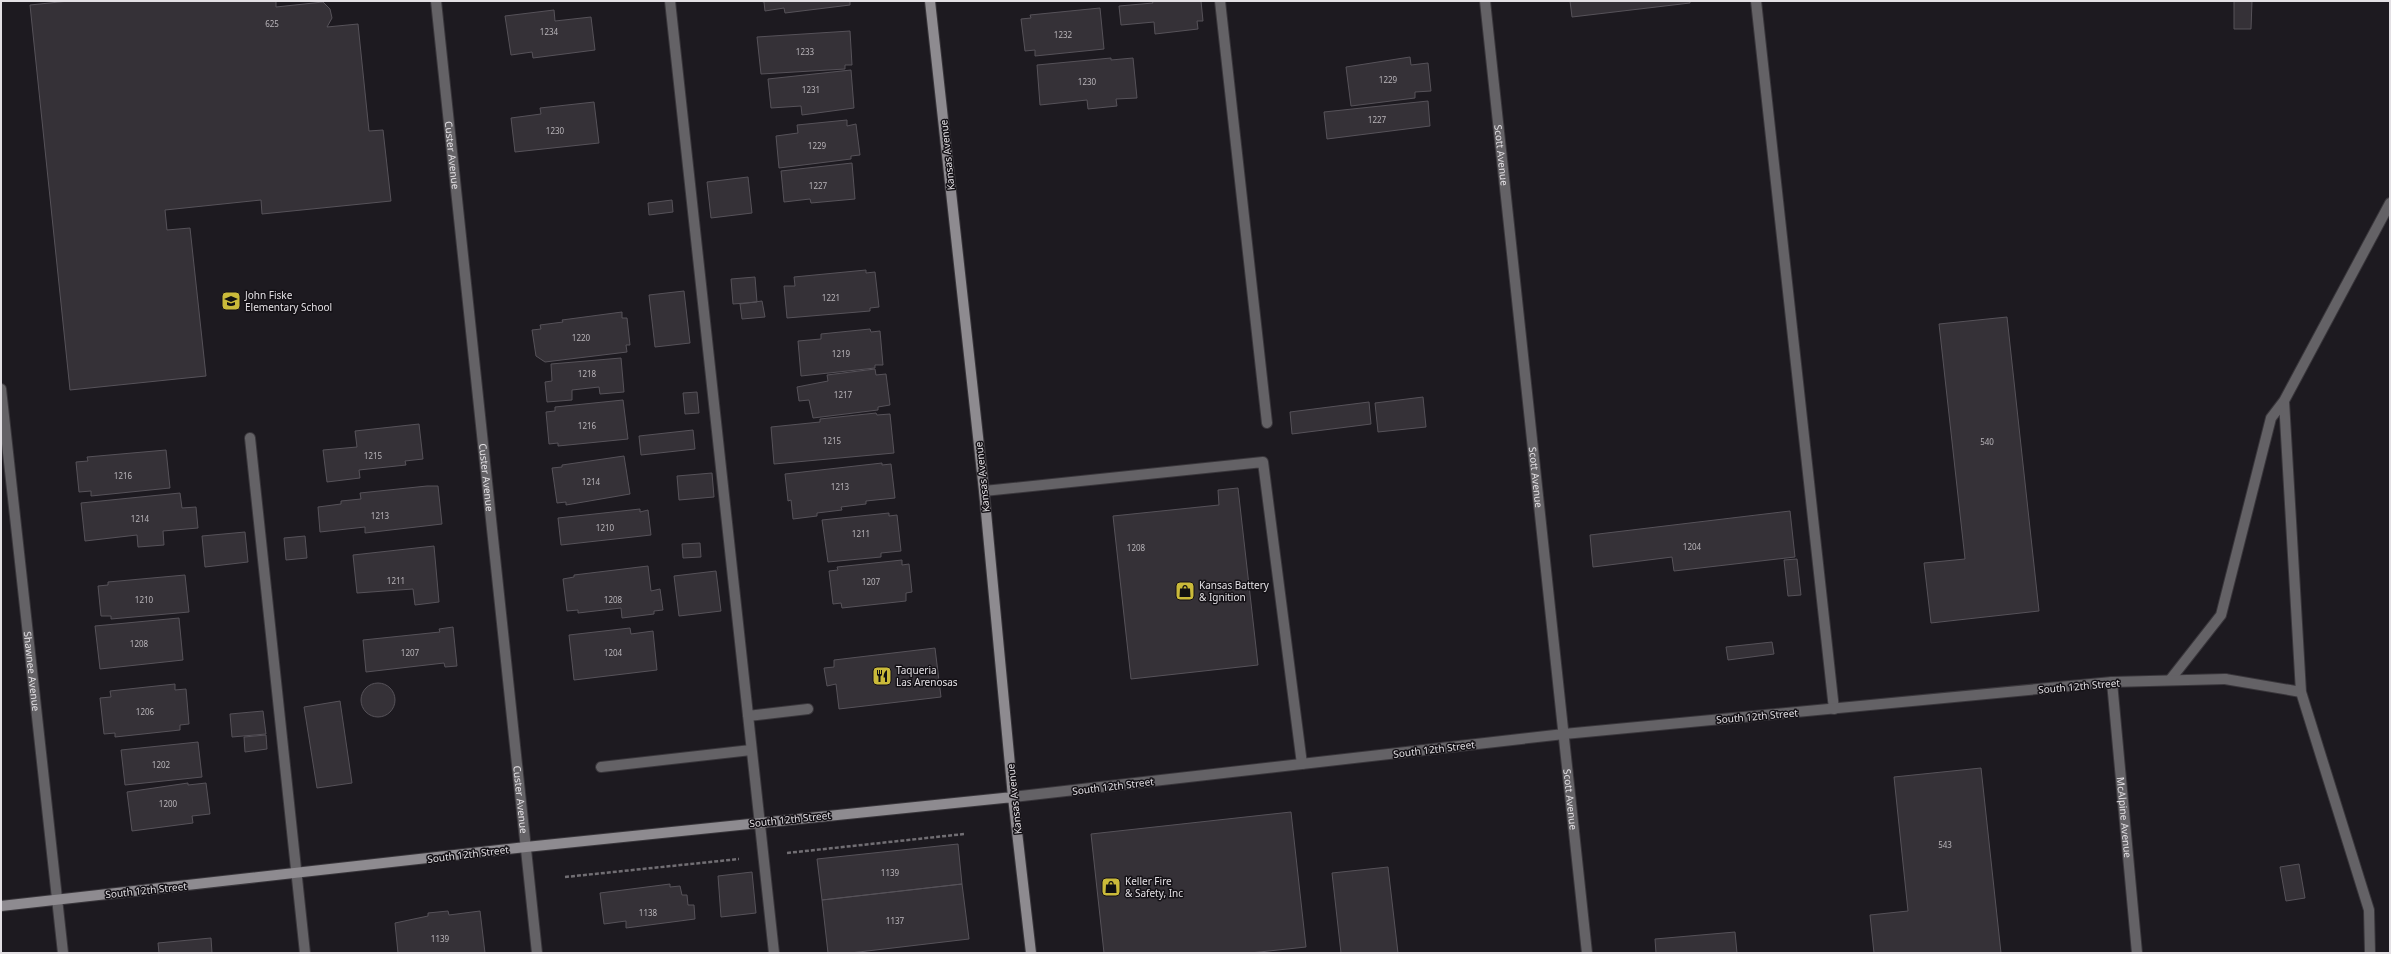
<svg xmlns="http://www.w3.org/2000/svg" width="2391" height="954" viewBox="0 0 2391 954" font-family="'Noto Sans',sans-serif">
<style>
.building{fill:#353137;stroke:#565259}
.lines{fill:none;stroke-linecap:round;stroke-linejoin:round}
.lane-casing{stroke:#39363b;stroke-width:12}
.street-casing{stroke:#39363b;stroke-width:12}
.secondary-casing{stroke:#39363b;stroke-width:12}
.path{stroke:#716e73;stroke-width:2.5;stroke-dasharray:4 2;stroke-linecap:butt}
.lane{stroke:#646266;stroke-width:10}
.street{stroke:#646266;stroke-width:10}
.secondary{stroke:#8e8b90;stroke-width:10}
.labels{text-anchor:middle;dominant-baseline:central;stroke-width:3;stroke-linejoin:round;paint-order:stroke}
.number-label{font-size:8px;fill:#b8b4b9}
.street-label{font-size:10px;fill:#e3e0e4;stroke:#141116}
.poi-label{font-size:10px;fill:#e3e0e4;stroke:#141116;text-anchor:start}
</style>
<rect width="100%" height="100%" fill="#1d1a20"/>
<path class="building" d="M69,1H276V7L323,2L330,9L332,18L327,27L358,24L369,131L383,130L391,201L262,214L261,200L165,210L167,230L190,228L206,376L70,390L30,5Z
M760,1H850V5L785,13L784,8L765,11L764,2Z
M1152,1H1201L1203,21H1197L1198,29L1155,34L1154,22L1121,25L1119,6L1153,3Z
M1570,1H1690V3L1572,17Z
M2234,1H2252L2251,29H2234Z
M1100,8L1104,49L1035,56V50L1025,51L1021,19L1031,18L1030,15Z
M554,10L555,21L591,17L595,50L533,58L532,52L511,55L505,16Z
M850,31L852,65H845V69L761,74L757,37Z
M1410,57L1411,65L1428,63L1431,91L1415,92V98L1351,106L1346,67Z
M1111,58V60L1133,58L1137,98L1116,99L1117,106L1088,109L1087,100L1040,105L1037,65Z
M851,70L854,108L802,115L801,106L771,108L768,79Z
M1428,101L1430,126L1327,139L1324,112Z
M594,102L599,143L515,152L511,118L541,114L540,108Z
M847,120V126L856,124L860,155L851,156V159L779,168L776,136L798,133L797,125Z
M852,163L855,199L811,203L810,199L784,202L781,171Z
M748,177L752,213L711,218L707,182Z
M672,200L673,212L649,215L648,203Z
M866,270V273L875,272L879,307L870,308V311L787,318L784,286H795L794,277Z
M755,277L757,302L733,304L731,279Z
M684,291L690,343L655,347L649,295Z
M762,301L765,317L742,319L740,304Z
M622,312V318H627L630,345H626L627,352L545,362L536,356L532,330L541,329L540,325L563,322L562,320Z
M2007,317L2039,611L1931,623L1924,563L1965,559L1939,324Z
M870,329L871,332L880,331L883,365H875V368L801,376L798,341L821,339V334Z
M621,358L624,392L600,394L599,387L572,390V400L547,402L545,382L552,381L551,364Z
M875,369L876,375L886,374L890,405L878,407V410L813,418L809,400L799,401L797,387L828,381L827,375Z
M697,392L699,413L685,414L683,393Z
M1423,397L1426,427L1378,432L1375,403Z
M623,400L628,439L558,446V443L549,444L546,412L555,411V407Z
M1369,402L1371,424L1292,434L1290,412Z
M876,413L877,415L890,414L894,453L774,464L771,427L820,422V419Z
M419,424L423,459L405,461L406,465L359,470L360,478L327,482L323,450L357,447L355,431Z
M693,430L695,449L641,455L639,436Z
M166,450L170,488L91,496V491L79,492L76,462L88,461L87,457Z
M624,456L630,494L566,505V502L557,503L552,468L562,467V465Z
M882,463V465L891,464L895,498L866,501V504L841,507L842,510L817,513V516L793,519L791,500L788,501L785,474Z
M712,473L714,497L679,500L677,476Z
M427,486H438L442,524L365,533V527L320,532L318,507L341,504V501L361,499L360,493Z
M1238,488L1258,665L1131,679L1113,516L1219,505L1218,490Z
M180,493L182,508L196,507L198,528L163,531L164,545L138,547L137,535L85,541L81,503Z
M640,509V512L648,510L651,535L561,545L558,518Z
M1790,511L1795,557L1674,571L1672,557L1593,567L1590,535Z
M889,513V516L897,515L901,551L881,553V557L828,562L822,520Z
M245,532L248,562L205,567L202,536Z
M305,536L307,558L286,560L284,538Z
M700,543L701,557L683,558L682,544Z
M434,546L439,602L415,605L413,589L357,593L353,555Z
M1797,559L1801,595L1788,596L1784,560Z
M902,560V565L909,564L912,592L906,593V601L842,608L841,603L833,604L829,571L838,570L837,567Z
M648,566L651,591L660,589L663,610L654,611V614L622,618L621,608L578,613V610L567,611L563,579L574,577V575Z
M716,571L721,611L679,616L674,576Z
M185,575L189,612L111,619V616H101L98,586L108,585V582Z
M179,618L183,660L100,669L95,626Z
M453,627L457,666L445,667L444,663L366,672L363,640L440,632L439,629Z
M630,628L631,634L653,631L657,670L574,680L569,635Z
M1772,642L1774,654L1728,660L1726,647Z
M935,648L941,697L839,709L836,684L827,686L824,668L834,667V660Z
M361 700a17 17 0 1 1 34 0a17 17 0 1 1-34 0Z
M175,684V690L186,689L189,724L180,725V730L115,737V733L104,734L100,698L111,697L110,691Z
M340,701L352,783L317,788L304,707Z
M263,711L266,734L232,737L230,714Z
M266,735L267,749L245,752L244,737Z
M198,742L202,777L125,785L121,750Z
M1981,768L2001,953H1874L1870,915L1908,911L1894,777Z
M188,783V785L206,783L210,814L192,816L193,823L132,831L127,792Z
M1291,812L1306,947L1250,953H1104L1091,834Z
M958,844L962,884L822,900L817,859Z
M2299,864L2305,898L2286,901L2280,867Z
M1388,867L1398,953H1341L1332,873Z
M752,872L756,913L721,917L718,876Z
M670,884V887L680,886L682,895H687L688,905H694L695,919L626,928V921L604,924L600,893Z
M962,884L969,939L850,953H828L822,900Z
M448,911L449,915L480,911L485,953H398L395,923L428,916V913Z
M1735,932L1737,953H1656L1655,939Z
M211,938L212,953H159L158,943Z"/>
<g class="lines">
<defs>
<path id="lane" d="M670,1L774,953
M1220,1L1267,423
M1756,1L1834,709
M2284,401L2301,692L2369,910L2370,953
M250,438L305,953
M984,491L1263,462L1302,764
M2225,679L2301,692
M2170,680L2221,615L2271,418L2284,401L2390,203
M748,716L808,709
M601,767L751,750"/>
<g id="street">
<path id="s1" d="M436,1L537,953"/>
<path id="s2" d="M1485,1L1587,953"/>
<path id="s3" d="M1,389L63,953"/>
<path id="s4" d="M2112,682L2137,953"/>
<path d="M1013,797L1564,734L2112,682L2225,679"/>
</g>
<path id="secondary" d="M930,1L984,491L1013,797L1031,953
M1,906L526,847L1013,797"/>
</defs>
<use href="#lane" class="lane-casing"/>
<use href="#street" class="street-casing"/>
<use href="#secondary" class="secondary-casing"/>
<path class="path" d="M787,853L964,834
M565,877L739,859"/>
<use href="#lane" class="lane"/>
<use href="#street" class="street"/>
<use href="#secondary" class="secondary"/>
</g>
<defs>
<symbol id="school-square" viewBox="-11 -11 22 22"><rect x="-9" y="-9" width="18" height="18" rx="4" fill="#caba3a" stroke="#141116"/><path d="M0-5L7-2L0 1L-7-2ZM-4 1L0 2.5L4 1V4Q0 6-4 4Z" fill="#111"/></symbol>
<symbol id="shop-square" viewBox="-11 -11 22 22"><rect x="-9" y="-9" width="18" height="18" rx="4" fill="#caba3a" stroke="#141116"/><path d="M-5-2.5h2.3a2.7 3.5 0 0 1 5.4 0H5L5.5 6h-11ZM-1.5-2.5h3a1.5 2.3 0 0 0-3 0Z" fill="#111"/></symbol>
<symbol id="restaurant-square" viewBox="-11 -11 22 22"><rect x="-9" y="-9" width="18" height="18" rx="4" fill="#caba3a" stroke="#141116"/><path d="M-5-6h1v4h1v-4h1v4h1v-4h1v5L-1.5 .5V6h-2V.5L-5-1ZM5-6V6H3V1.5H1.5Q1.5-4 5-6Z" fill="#111"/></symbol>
</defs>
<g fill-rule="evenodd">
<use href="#school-square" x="220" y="290" width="22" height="22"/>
<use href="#shop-square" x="1174" y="580" width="22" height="22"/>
<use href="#restaurant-square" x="871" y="665" width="22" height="22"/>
<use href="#shop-square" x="1100" y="876" width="22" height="22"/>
</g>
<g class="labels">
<g class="number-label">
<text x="272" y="23">625</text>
<text x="549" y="31">1234</text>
<text x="1063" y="34">1232</text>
<text x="805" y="51">1233</text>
<text x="1388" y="79">1229</text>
<text x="1087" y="81">1230</text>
<text x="811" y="89">1231</text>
<text x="1377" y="119">1227</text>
<text x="555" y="130">1230</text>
<text x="817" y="145">1229</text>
<text x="818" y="185">1227</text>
<text x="831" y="297">1221</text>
<text x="581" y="337">1220</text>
<text x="841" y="353">1219</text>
<text x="587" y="373">1218</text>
<text x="843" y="394">1217</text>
<text x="587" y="425">1216</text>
<text x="832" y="440">1215</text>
<text x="1987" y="441">540</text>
<text x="373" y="455">1215</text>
<text x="123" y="475">1216</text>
<text x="591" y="481">1214</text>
<text x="840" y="486">1213</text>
<text x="380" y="515">1213</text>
<text x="140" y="518">1214</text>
<text x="605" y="527">1210</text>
<text x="861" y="533">1211</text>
<text x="1692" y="546">1204</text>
<text x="1136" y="547">1208</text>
<text x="396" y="580">1211</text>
<text x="871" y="581">1207</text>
<text x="144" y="599">1210</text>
<text x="613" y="599">1208</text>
<text x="139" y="643">1208</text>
<text x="410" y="652">1207</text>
<text x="613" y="652">1204</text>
<text x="145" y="711">1206</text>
<text x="161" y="764">1202</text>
<text x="168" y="803">1200</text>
<text x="1945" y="844">543</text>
<text x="890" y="872">1139</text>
<text x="648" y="912">1138</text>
<text x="895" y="920">1137</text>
<text x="440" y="938">1139</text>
</g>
<g class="street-label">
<text stroke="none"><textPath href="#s1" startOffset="155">Custer Avenue</textPath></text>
<text transform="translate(947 155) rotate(-96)">Kansas Avenue</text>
<text stroke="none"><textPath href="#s2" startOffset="155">Scott Avenue</textPath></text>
<text stroke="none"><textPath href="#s1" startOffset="479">Custer Avenue</textPath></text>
<text transform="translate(982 477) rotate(-96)">Kansas Avenue</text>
<text stroke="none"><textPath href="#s2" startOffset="479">Scott Avenue</textPath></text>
<text stroke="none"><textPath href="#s3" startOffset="284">Shawnee Avenue</textPath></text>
<text transform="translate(2079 686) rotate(-5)">South 12th Street</text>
<text transform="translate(1757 716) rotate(-5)">South 12th Street</text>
<text transform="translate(1434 749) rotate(-7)">South 12th Street</text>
<text transform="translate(1113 786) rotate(-7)">South 12th Street</text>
<text stroke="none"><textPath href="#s1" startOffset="803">Custer Avenue</textPath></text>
<text transform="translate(1014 799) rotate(-96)">Kansas Avenue</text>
<text stroke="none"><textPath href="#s2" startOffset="803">Scott Avenue</textPath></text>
<text stroke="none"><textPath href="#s4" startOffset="136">McAlpine Avenue</textPath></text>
<text transform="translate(790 819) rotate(-6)">South 12th Street</text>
<text transform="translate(468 854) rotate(-7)">South 12th Street</text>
<text transform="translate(146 890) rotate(-6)">South 12th Street</text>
</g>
<g class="poi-label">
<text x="245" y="295">John Fiske<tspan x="245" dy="12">Elementary School</tspan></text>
<text x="1199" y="585">Kansas Battery<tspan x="1199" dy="12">&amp; Ignition</tspan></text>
<text x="896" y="670">Taqueria<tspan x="896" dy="12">Las Arenosas</tspan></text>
<text x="1125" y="881">Keller Fire<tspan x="1125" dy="12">&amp; Safety, Inc</tspan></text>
</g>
</g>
<rect width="2391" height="954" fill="none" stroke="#e3e0e4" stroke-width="4"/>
</svg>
